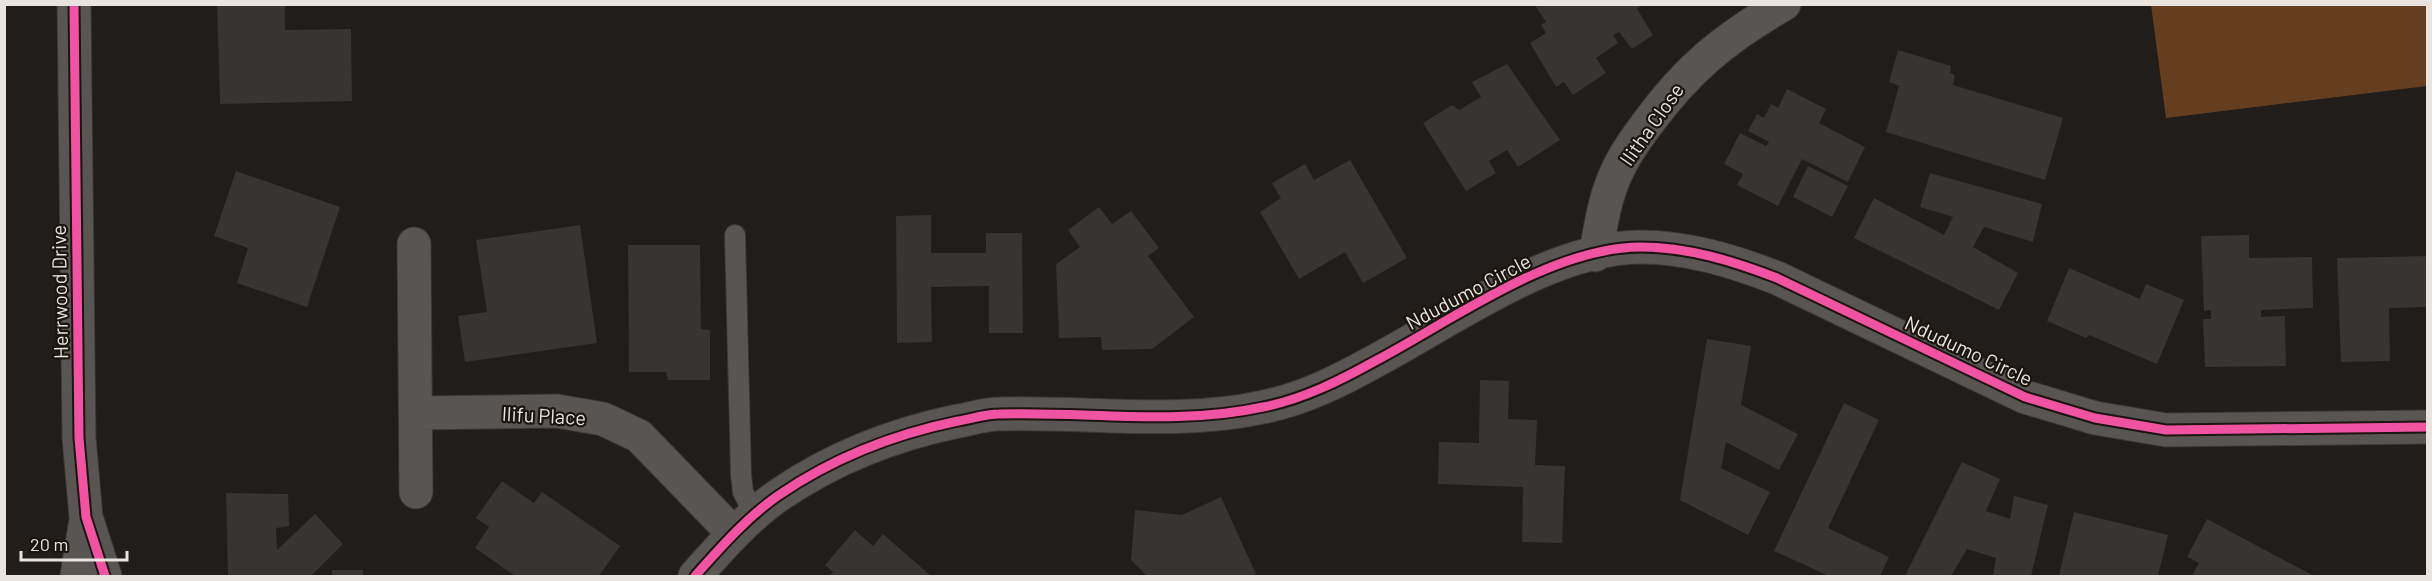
<svg xmlns="http://www.w3.org/2000/svg" width="2432" height="581" viewBox="0 0 2432 581" font-family="Barlow,sans-serif">
<style>
.forest{fill:#643e1e}
.building{fill:#373431}
.lines{fill:none;stroke-linecap:round;stroke-linejoin:round}
.lane-casing{stroke:#3a3735;stroke-width:22}
.street-casing{stroke:#3a3735;stroke-width:35}
.lane{stroke:#585553;stroke-width:20}
.street{stroke:#585553;stroke-width:33}
.cycleway-casing{stroke:#1b140f;stroke-width:13}
.cycleway{stroke:#f153a3;stroke-width:9}
.labels{text-anchor:middle;dominant-baseline:central;stroke-width:4.5;stroke-linejoin:round;paint-order:stroke}
.street-label{font-size:20px;fill:#e9e4e0;stroke:#1b140f}
</style>
<rect width="100%" height="100%" fill="#211d1a"/>
<path class="forest" d="M2151,5H2427V86L2166,118Z"/>
<path class="building" d="M217,4H285V30L351,29L352,101L220,104Z
M1534,4H1644L1637,9L1653,35L1632,49L1619,32L1613,35L1618,43L1596,58L1606,73L1573,95L1564,82L1556,87L1530,43L1546,33L1541,25L1546,22Z
M1898,50L1951,66L1950,73L1955,75L1953,85L2063,118L2045,180L1886,132L1899,86L1889,82Z
M1507,64L1560,140L1518,167L1507,150L1489,161L1496,173L1466,191L1423,123L1452,105L1459,110L1481,97L1472,82Z
M1787,89L1826,109L1819,123L1865,147L1848,182L1802,159L1778,206L1737,185L1743,174L1724,164L1740,133L1766,146L1769,142L1748,131L1757,114L1764,118L1771,104L1778,108Z
M1350,160L1407,258L1363,283L1345,252L1299,279L1260,212L1281,198L1272,183L1305,164L1314,180Z
M1808,166L1848,186L1832,217L1793,197Z
M236,171L340,207L307,307L237,283L248,248L214,236Z
M1930,173L2042,204L2033,242L1984,227L1973,247L2018,273L1999,310L1854,238L1874,198L1944,235L1953,217L1920,207Z
M1099,207L1112,224L1131,211L1159,248L1148,256L1194,317L1152,349L1102,350L1101,337L1059,338L1056,264L1080,247L1068,230Z
M931,215V253H986V233H1022L1023,333H989V286L931,287L932,342L897,343L896,216Z
M580,225L597,343L465,362L458,316L487,312L476,240Z
M2249,235V258L2312,257L2313,308L2261,310V317L2285,316L2286,366L2205,367L2203,319H2211V310L2204,311L2201,236Z
M628,245H700L701,329L710,330V380H668L666,372H629Z
M2428,256V307L2389,308L2390,361L2341,362L2337,258Z
M2069,268L2140,299L2146,284L2184,300L2157,364L2089,335L2086,338L2047,321Z
M1707,339L1751,346L1741,405L1798,434L1779,470L1726,442L1721,468L1770,492L1748,535L1680,500Z
M1480,380L1509,381L1508,419L1537,420L1535,465L1565,466L1562,543L1522,542L1523,487L1438,484L1439,442L1479,443Z
M1844,403L1879,420L1828,528L1889,557L1880,576H1829L1774,551Z
M1962,462L2000,479L1986,511L2010,519L2014,496L2048,505L2031,576H1993L1996,558L1967,549L1951,576H1905Z
M502,481L534,503L542,492L620,546L599,576H515L475,548L489,527L476,518Z
M226,493L288,494L289,526L276,528L277,550L315,514L343,544L311,576H228Z
M1221,497L1256,574L1250,576H1147L1131,560L1135,510L1182,515Z
M2074,512L2168,535L2158,576H2059Z
M2207,519L2314,576H2192L2199,563L2187,557Z
M855,530L873,546L883,534L931,576H829L833,572L825,565Z
M332,570H363V576H332Z"/>
<g class="lines">
<defs>
<path id="lane" d="M735,235L741,475L743,492L755,515"/>
<path id="street" d="M74,4L79,438L86,517L105,576
M414,244L416,492
M1595,255C1600,234 1602,212 1609,192C1617,166 1631,145 1647,124C1688,68 1724,39 1784,4
M417,413L557,411L603,419L639,436L733,533
M77,576L85,525
M695,576C721,547 747,517 779,495C833,458 895,434 958,421C971,419 985,414 999,414C1086,411 1177,426 1263,407C1304,399 1341,380 1377,360C1454,319 1551,248 1640,247C1688,247 1733,261 1777,278L2025,397L2095,418L2166,430L2428,427"/>
</defs>
<use href="#lane" class="lane-casing"/>
<use href="#street" class="street-casing"/>
<use href="#lane" class="lane"/>
<use href="#street" class="street"/>
<defs>
<path id="cycleway" d="M74,4L79,438L86,517L105,576
M695,576C721,547 747,517 779,495C833,458 895,434 958,421C971,419 985,414 999,414C1086,411 1177,426 1263,407C1304,399 1341,380 1377,360C1454,319 1551,248 1640,247C1688,247 1733,261 1777,278L2025,397L2095,418L2166,430L2428,427"/>
</defs>
<use href="#cycleway" class="cycleway-casing"/>
<use href="#cycleway" class="cycleway"/>
</g>
<g class="labels">
<g class="street-label">
<text transform="translate(1651 124) rotate(-55)">Ilitha Close</text>
<text transform="translate(1468 291) rotate(-28)">Ndudumo Circle</text>
<text transform="translate(59 292) rotate(-91)">Herrwood Drive</text>
<text transform="translate(1969 350) rotate(25)">Ndudumo Circle</text>
<text transform="translate(544 415) rotate(3)">Ilifu Place</text>
</g>
</g>
<rect width="2432" height="581" fill="none" stroke="#e9e4e0" stroke-width="12"/>
<path d="M21 551v9h106v-9" fill="none" stroke="#e9e4e0" stroke-width="3"/>
<text x="30" y="551" font-size="18" fill="#e9e4e0" stroke="#1b140f" stroke-width="4.5" paint-order="stroke">20 m</text>
</svg>
